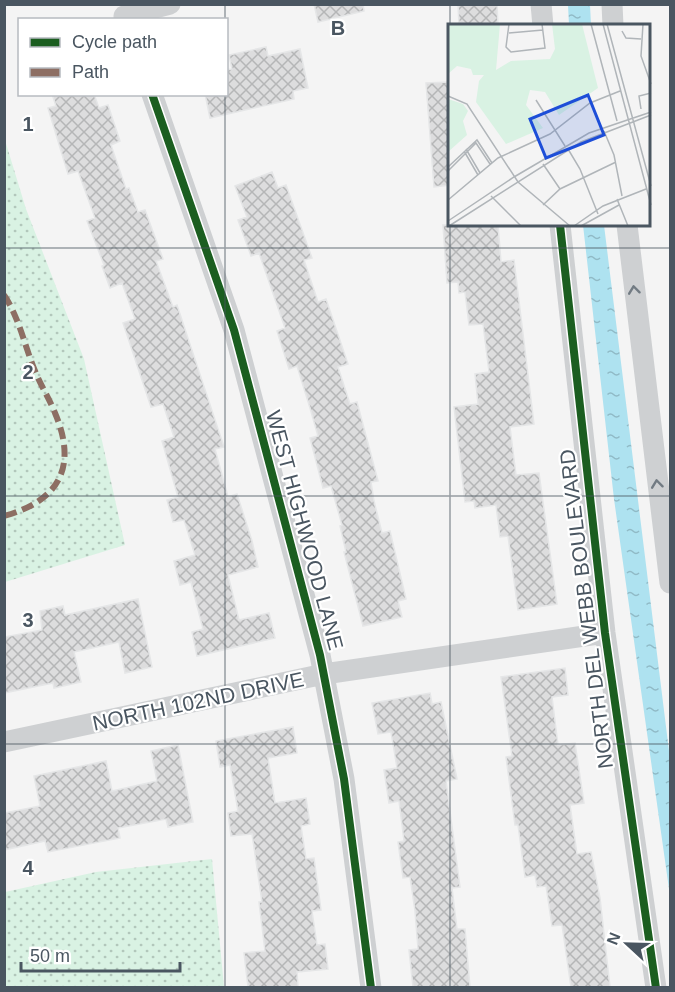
<svg xmlns="http://www.w3.org/2000/svg" width="675" height="992" viewBox="0 0 675 992" font-family="Helvetica,sans-serif">
<style>
.grass{fill:url(#grass-dots)}
.water{fill:url(#water-ripples)}
.building{fill:url(#building-cross-hatch);stroke:#e5e6e7;stroke-width:1.5}
.lines{fill:none;stroke-linecap:round;stroke-linejoin:round}
.minor{stroke:#ced0d2;stroke-width:21}
.quiet{stroke:#8d6e63;stroke-width:6;stroke-dasharray:12 6;stroke-linecap:butt}
.cycleway-casing{stroke:#fff;stroke-width:11}
.cycleway{stroke:#1b5e20;stroke-width:8}
.oneway{stroke:#727b83}
.grid{fill:none;stroke:#4a5661;stroke-width:1.5;stroke-opacity:0.55}
.labels{text-anchor:middle;dominant-baseline:central;stroke-width:4.5;stroke-linejoin:round;paint-order:stroke}
.street-label{font-size:21px;fill:#4a5661;stroke:#fff}
.inset-road{fill:none;stroke:#b0b5b9;stroke-width:1.5}
.view{fill:#1d4ed8;fill-opacity:0.15;stroke:#1d4ed8;stroke-width:3}
.inset-edge{fill:none;stroke:#4a5661;stroke-width:3}
.grid-label{font-size:20px;text-anchor:middle;font-weight:bold;fill:#4a5661;stroke:#fff;stroke-width:4.5;stroke-linejoin:round;paint-order:stroke}
</style>
<defs>
<pattern id="grass-dots" width="8" height="8" patternUnits="userSpaceOnUse" patternTransform="scale(1.5)"><rect width="8" height="8" fill="#d9f2e3"/><path d="M2 2h.1M6 6h.1" fill="none" stroke="#b2c7bb" stroke-width="1.8" stroke-linecap="round"/></pattern>
<pattern id="water-ripples" width="26" height="14" patternUnits="userSpaceOnUse" patternTransform="scale(1.5)"><rect width="26" height="14" fill="#aee2f0"/><path d="M2 4q2-2 4 0t4 0M15 11q2-2 4 0t4 0" fill="none" stroke="#90bac6"/></pattern>
<pattern id="building-cross-hatch" width="8" height="8" patternUnits="userSpaceOnUse" patternTransform="scale(1.5)"><rect width="8" height="8" fill="#ddddde"/><path d="M0 0l8 8M0 8l8-8" fill="none" stroke="#b5b6b7"/></pattern>
</defs>
<rect width="100%" height="100%" fill="#f4f4f4"/>
<path class="grass" d="M4,137L26,209L84,359L125,545L5,582Z
M212,859L224,987H5V892L96,872Z"/>
<path class="water" d="M568,5H590L591,25H569Z
M583,225H604L670,759V896L614,499Z"/>
<path class="building" d="M314,4H363L364,11L318,22Z
M458,4H497L498,26H459Z
M266,47L268,56L300,49L308,88L293,91L294,99L210,118L205,94H226V70L232,69L229,55Z
M450,82V185L434,187L426,83Z
M52,94H94L99,108L108,105L120,141L111,145L126,189L129,188L138,212L145,210L163,259L156,261L173,307L177,305L224,447L215,449L228,497L237,494L252,541L258,567L228,575L239,620L269,613L275,638L197,656L192,632L203,629L191,582L180,585L174,561L195,555L184,520L173,522L167,500L178,497L162,441L174,437L163,404L151,407L123,323L135,319L122,283L110,288L102,266L104,265L87,221L95,218L78,171L68,174L48,108L56,106Z
M272,172L278,188L286,185L312,258L304,260L318,302L326,299L348,364L338,367L350,404L357,402L378,481L371,482L374,501L382,533L390,531L406,599L398,601L402,617L363,626L344,552H346L340,526L342,525L331,486L323,488L310,438L318,436L310,408L297,366L289,369L277,331L285,328L259,253L251,256L238,220L247,217L235,186Z
M443,225H498L501,262L514,260L534,424L510,427L516,475L539,473L557,604L518,610L508,536L500,537L496,505L475,508L474,501L465,502L454,407L478,404L475,374L489,372L483,324L469,325L465,292L459,293L458,282L447,283Z
M138,599L152,667L125,673L119,642L74,652L81,682L54,688L53,683L4,693V637L42,630L40,611L63,606L65,615Z
M565,668L568,695L552,697L558,745L575,743L584,803L570,805L577,854L591,852L600,898L610,987H571L562,925L552,926L546,886L537,887L535,875L525,877L518,825H515L506,757L512,756L501,677Z
M430,693L432,704L441,702L457,779L446,781L460,887L452,888L457,929H465L470,987H413L409,950L418,949L415,911L410,877L403,878L398,842L404,841L399,801L389,803L384,770L397,768L391,732L378,734L372,703Z
M293,727L297,753L268,758L275,803L306,798L310,824L301,826L306,859L314,858L321,910L312,911L317,945L325,944L328,969L297,972L298,987H248L244,953L265,951L259,902H262L252,834L231,836L228,813L238,811L230,765L220,767L216,741Z
M178,745L193,822L168,827L166,819L118,828L120,838L48,852L45,841L4,850V813L40,806L34,776L106,761L112,791L157,781L151,751Z"/>
<g class="lines">
<path class="minor" d="M541,4L543,26
M612,4L613,26
M124,16L170,4
M152,94L234,330L320,655L344,779L371,988
M560,225L605,633L656,988
M627,225L670,583
M4,742L324,674L605,633"/>
<path class="quiet" d="M4,295C19,317 25,347 35,371C41,386 49,398 55,413C78,467 59,501 4,516"/>
<defs>
<path id="cycleway" d="M152,94L234,330L320,655L344,779L371,988
M560,225L605,633L656,988"/>
</defs>
<use href="#cycleway" class="cycleway-casing"/>
<use href="#cycleway" class="cycleway"/>
</g>
<defs><path id="oneway-chevron" d="M-2-3.5L2.5 0L-2 3.5" fill="none" stroke-width="1.6" stroke-linecap="round" stroke-linejoin="round" transform="scale(1.5)"/></defs>
<g class="oneway">
<use href="#oneway-chevron" transform="translate(634 290) rotate(-97)"/>
<use href="#oneway-chevron" transform="translate(657 484) rotate(-97)"/>
</g>
<path class="grid" d="M225,4V20M450,4V26M450,26V225M225,94V988M450,225V988M4,248H670M4,496H670M4,744H670"/>
<g class="labels">
<g class="street-label">
<text transform="translate(305 530) rotate(75)">WEST HIGHWOOD LANE</text>
<text transform="translate(586 609) rotate(-97)">NORTH DEL WEBB BOULEVARD</text>
<text transform="translate(198 701) rotate(-12)">NORTH 102ND DRIVE</text>
</g>
</g>
<g transform="translate(448 24)">
<rect width="202" height="202" fill="#f4f4f4"/>
<path d="M0,0H52L48,46L63,37L102,35L107,25L104,0H134L150,64L111,91L97,68L82,66L78,81L95,104L58,120L28,78L31,57L36,51H25L23,45L9,42L0,50ZM0,75L15,80L20,87L15,97L19,111L0,128Z" fill="#d9f2e3"/>
<path class="inset-road" d="M61,0L58,23L63,28L97,24L94,0M143,0L169,97M155,0L203,181M159,0L203,162M195,0L193,32L203,60M174,7L178,14L193,15M61,9L95,6M0,72L19,80L70,158L122,202M88,76L117,122M193,85L191,72L203,69M156,107L166,131L174,172M18,125L32,149M120,125L132,145L150,190M16,127L30,151M95,140L112,165M0,143L29,116L44,139M0,147L28,119L42,140M43,172L73,202M169,175L180,202M0,176L50,134L102,110L142,79L172,67M95,181L112,165L168,138M0,197L66,153L141,109L203,88M1,202L133,118L203,91M126,202L155,182L198,165M133,202L171,181"/>
<path class="view" d="M140,71L156,111L98,134L82,95Z"/>
<rect width="202" height="202" class="inset-edge"/>
</g>
<g class="grid-label">
<text x="338" y="35">B</text>
<text x="28" y="131">1</text>
<text x="28" y="379">2</text>
<text x="28" y="627">3</text>
<text x="28" y="875">4</text>
</g>
<rect width="675" height="992" fill="none" stroke="#4a5661" stroke-width="12"/>
<rect x="18" y="18" width="210" height="78" fill="#ffffff" stroke="#b7bbc0" stroke-width="1.5"/>
<rect x="30" y="38" width="30" height="9" fill="#1b5e20" stroke="#b7bbc0" stroke-width="1.5"/>
<text x="72" y="48" font-size="18" fill="#4a5661">Cycle path</text>
<rect x="30" y="68" width="30" height="9" fill="#8d6e63" stroke="#b7bbc0" stroke-width="1.5"/>
<text x="72" y="78" font-size="18" fill="#4a5661">Path</text>
<g transform="translate(627 944) rotate(292)" stroke="#ffffff" stroke-width="4.5" paint-order="stroke">
<path d="M0-4.5L10 22L0 15L-10 22Z" fill="#4a5661"/>
<text y="-9" font-size="16" font-weight="bold" text-anchor="middle" fill="#4a5661">N</text>
</g>
<path d="M21 962v9h159v-9" fill="none" stroke="#4a5661" stroke-width="3"/>
<text x="30" y="962" font-size="18" fill="#4a5661" stroke="#ffffff" stroke-width="4.5" paint-order="stroke">50 m</text>
</svg>
